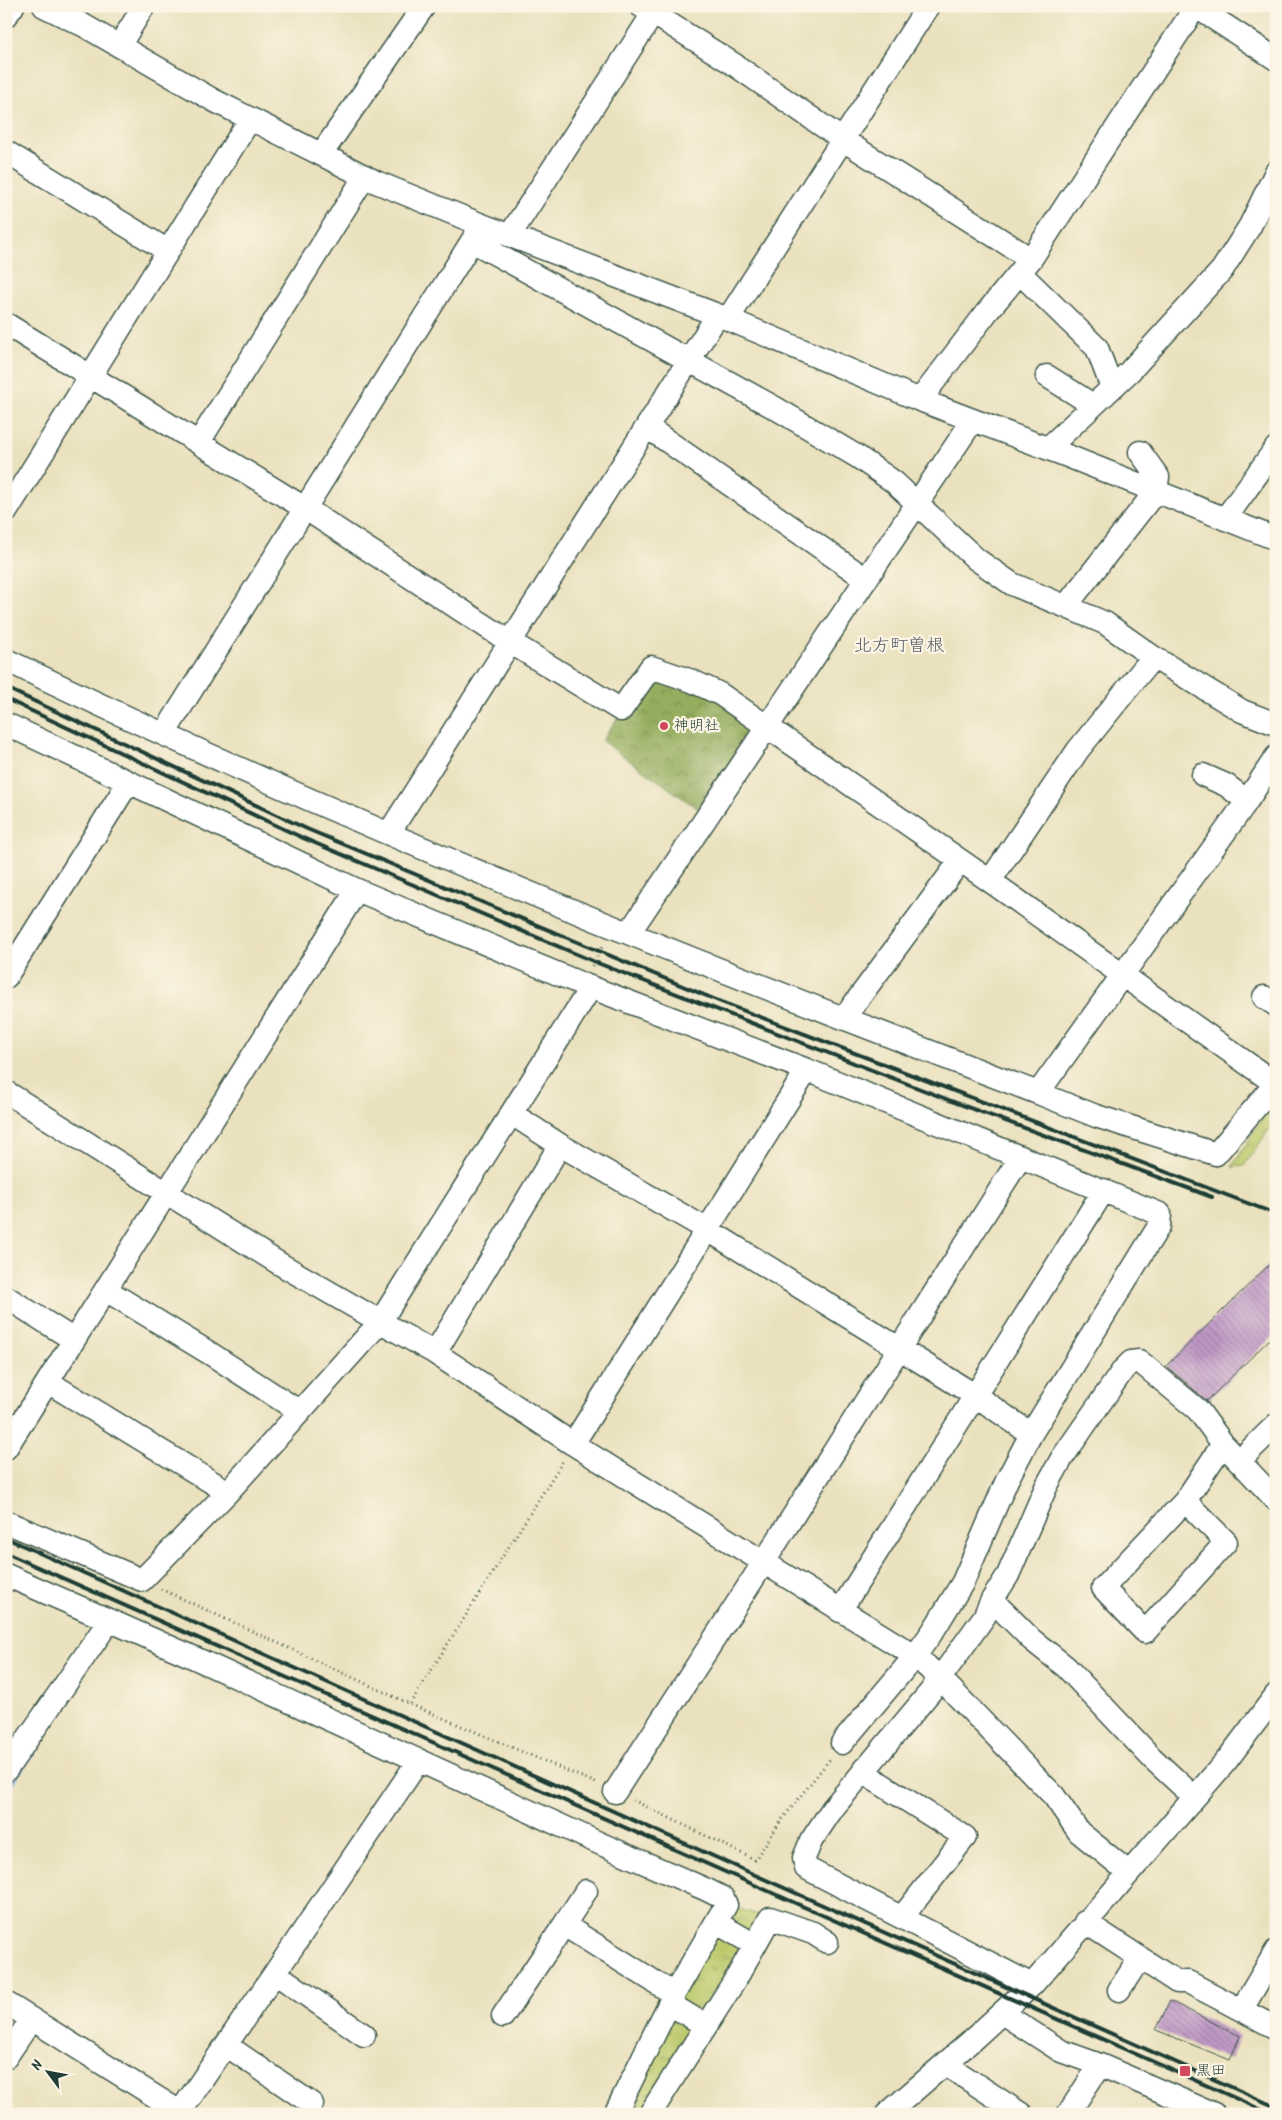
<svg xmlns="http://www.w3.org/2000/svg" width="1282" height="2120" viewBox="0 0 1282 2120" font-family="Kalam,'Klee One',sans-serif">
<style>
.forest{fill:url(#forest-crowns);stroke:#5a754a}
.park{fill:url(#park-tufts);stroke:#6e8350}
.lines{fill:none;stroke-linecap:round;stroke-linejoin:round}
.stream{stroke:#74aae2;stroke-width:5.5}
.building{fill:url(#building-back-hatch)}
.minor-casing{stroke:#3d5649;stroke-width:25}
.path{stroke:#3d5649;stroke-width:3;stroke-dasharray:1 4;stroke-linecap:butt}
.minor{stroke:#fff;stroke-width:22}
.rail{stroke:#1f3d34;stroke-width:4}
.poi-dot{fill:#d1495b;stroke:#fcf5e5;stroke-width:2}
.labels{text-anchor:middle;dominant-baseline:central;stroke-width:4.5;stroke-linejoin:round;paint-order:stroke}
.poi-label{font-size:15px;fill:#1f3d34;stroke:#fcf5e5;text-anchor:start}
.quarter-label{font-size:18px;fill:#575d67;stroke:#fcf5e5}
</style>
<defs>
<pattern id="forest-crowns" width="20" height="18" patternUnits="userSpaceOnUse" patternTransform="scale(1.25)"><rect width="20" height="18" fill="#95ad5f"/><path d="M2 6a3 3 0 1 1 6 0M12 15a3 3 0 1 1 6 0" fill="none" stroke="#798e4f"/></pattern>
<pattern id="park-tufts" width="24" height="20" patternUnits="userSpaceOnUse" patternTransform="scale(1.25)"><rect width="24" height="20" fill="#bcc96b"/><path d="M3 7l-1-3M5 7V3M7 7l1-3M15 17l-1-3M17 17v-4M19 17l1-3" fill="none" stroke="#98a459"/></pattern>
<pattern id="building-back-hatch" width="6" height="6" patternUnits="userSpaceOnUse" patternTransform="scale(1.25)"><rect width="6" height="6" fill="#bf98c6"/><path d="M-1 5l2 2M0 0l6 6M5-1l2 2" fill="none" stroke="#9b7da2"/></pattern>
</defs>
<rect width="100%" height="100%" fill="#fcf5e5"/>
<filter id="ink" filterUnits="userSpaceOnUse"><feTurbulence type="fractalNoise" baseFrequency=".02" numOctaves="2"/><feDisplacementMap in="SourceGraphic" scale="10" xChannelSelector="R" yChannelSelector="G"/><feConvolveMatrix kernelMatrix="1 2 1 2 8 2 1 2 1" color-interpolation-filters="sRGB"/></filter>
<filter id="wash" filterUnits="userSpaceOnUse"><feTurbulence type="fractalNoise" baseFrequency=".0096" numOctaves="4" result="noise"/><feDisplacementMap in="SourceGraphic" scale="20" xChannelSelector="R" yChannelSelector="G"/><feGaussianBlur stdDeviation="1.12" result="paint"/><feColorMatrix in="noise" values="0 0 0 0 0 0 0 0 0 0 0 0 0 0 0 0 0 1.4 0 .05"/><feComposite in="paint" operator="in"/></filter>
<g filter="url(#wash)">
<rect width="100%" height="100%" fill="#eae1be"/>
<path class="forest" d="M651,667L760,720L698,809L602,741Z"/>
<path class="park" d="M1276,1096V1120L1244,1166L1232,1167Z
M726,1905L770,1918L650,2114H615Z"/>
<g class="lines">
<path class="stream" d="M6,1790L48,1729"/>
</g>
<g id="blocks">
<path class="building" d="M1276,1258V1333L1207,1401L1166,1366Z
M1170,2001L1240,2036L1230,2060L1156,2030Z"/>
</g>
</g>
<g filter="url(#ink)">
<use href="#blocks" fill-opacity="0" stroke="#3d5649" stroke-width="1"/>
<g class="lines">
<defs>
<path id="minor" d="M44,6L83,25L213,100L376,182L482,225L728,319L920,400L1065,455L1276,539
M641,6L732,63L843,140L1031,259
M1195,6L1276,59
M6,16L13,6
M119,46L144,6
M6,152L168,251
M322,153L424,6
M510,235L658,6
M472,241L777,409L858,457L894,482L976,559L1012,584L1105,623L1153,657L1242,711L1276,724
M1020,273L1097,348L1112,388
M728,319L928,6
M6,324L306,509L510,642L621,710L651,667L692,681L720,694L990,881L1276,1084
M1047,376L1093,405
M920,400L987,312L1031,259L1196,6
M647,427L866,579
M199,442L365,176
M1048,448L1129,372L1222,270L1250,226L1276,172
M6,512L250,119
M1225,519L1276,448
M1066,606L1156,491L1158,477L1140,452
M6,660C342,823 689,960 1038,1093L1247,801L1276,757
M6,724L357,890L582,984L807,1070L1160,1214L1159,1226L1031,1434L1007,1480L963,1582L933,1631L915,1656L842,1743
M164,734L480,228
M1203,775L1226,785L1247,801
M389,833L717,316
M990,881L1078,750L1153,657
M629,933L973,420
M6,977L128,783
M1264,997L1276,1005
M844,1018L960,861
M6,1092L280,1264L435,1353L573,1444L915,1656L940,1678L1054,1796L1079,1832L1128,1872
M1038,1093L1096,1116L1216,1154L1276,1083
M512,1114L560,1145L708,1230L976,1396L1031,1434
M106,1290L211,1354L300,1412
M6,1297L74,1340
M435,1353L560,1145
M48,1382L228,1492
M573,1444L807,1070
M6,1448L357,890
M1239,1461L1276,1425
M1185,1501L1226,1542L1145,1632L1103,1588L1185,1501L1223,1444
M6,1522L142,1580L228,1492L380,1322L591,987
M6,1575L186,1654L601,1844L705,1889L723,1898L726,1905L674,1994L615,2114
M992,1600L1032,1640L1066,1667L1152,1758L1194,1797
M840,1611L1104,1190
M864,1769L878,1782L965,1837L903,1916
M6,1770L109,1621
M615,1792L764,1562L1020,1158
M1085,1922L1177,1982H1188L1276,2028
M717,1923L755,1945
M564,1925L586,1891
M275,1973L419,1760
M1032,1985L806,1868L804,1858L811,1841L833,1808L931,1691L984,1617L992,1600L1008,1575L1046,1487L1062,1458L1123,1370L1131,1362L1139,1361L1198,1410L1223,1444L1276,1500
M1119,1990L1140,1958
M6,2003L180,2112
M670,2004L706,2026
M1242,2009L1276,1951
M1002,2013L1061,2051L1100,2065L1214,2114
M503,2016L564,1925L674,1994
M226,2045L312,2104
M6,2057L31,2020
M945,2064L1021,2114
M179,2114L275,1973L364,2035
M650,2114L737,1977L770,1918L813,1933L827,1942
M887,2114L970,2042L1032,1985L1227,1760L1276,1695
M1068,2114L1100,2065"/>
</defs>
<use href="#minor" class="minor-casing"/>
<path class="path" d="M592,966L603,945
M161,1589L410,1704L598,1784
M410,1704L563,1461
M633,1800L755,1860L780,1822L830,1759"/>
<use href="#minor" class="minor"/>
<path class="rail" d="M6,688L307,829L721,1002L1276,1214
M6,699L303,838L595,962L954,1102L1212,1197
M6,1538L744,1870L1276,2107
M6,1553L1271,2114"/>
</g>
</g>
<g class="poi-dot">
<circle cx="664" cy="726" r="5"/>
<rect x="1179" y="2065" width="12" height="12" rx="2.5"/>
</g>
<g class="labels">
<g class="poi-label">
<text x="674" y="726">神明社</text>
<text x="1196" y="2071">黒田</text>
</g>
<g class="quarter-label">
<text x="899" y="646">北方町曽根</text>
</g>
</g>
<rect width="1282" height="2120" fill="none" stroke="#fcf5e5" stroke-width="25"/>
<g transform="translate(48 2072) rotate(302)" stroke="#fcf5e5" stroke-width="4" paint-order="stroke">
<path d="M0-4L9 19L0 12L-9 19Z" fill="#1f3d34"/>
<text y="-8" font-size="14" font-weight="bold" text-anchor="middle" fill="#1f3d34">N</text>
</g>
</svg>
